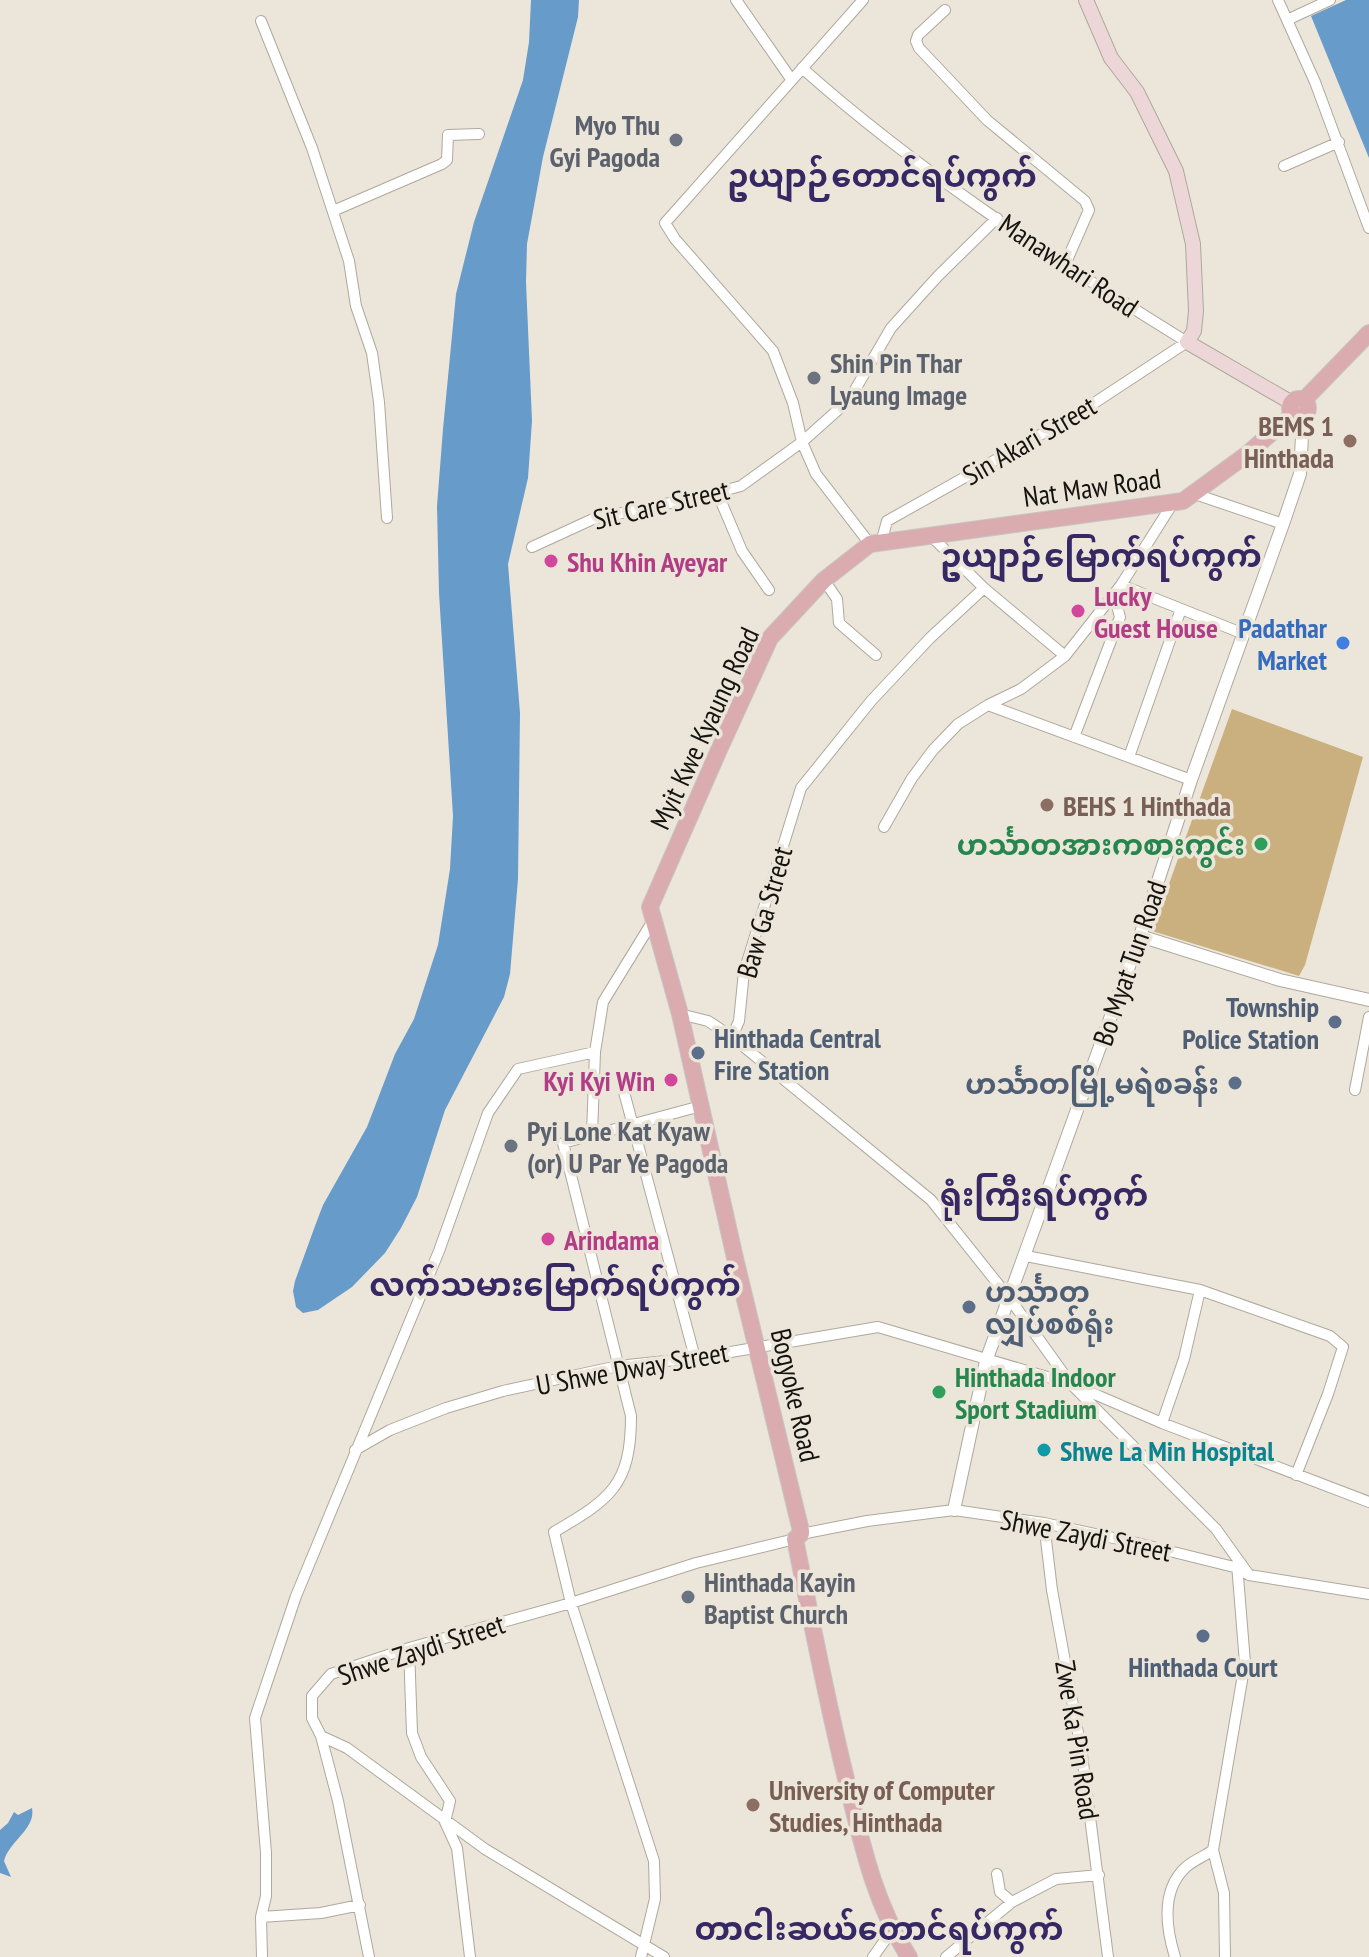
<svg xmlns="http://www.w3.org/2000/svg" width="1369" height="1957" viewBox="0 0 1369 1957" font-family="'PT Sans Narrow','Noto Sans Myanmar',sans-serif">
<style>
.green{fill:#cab07e}
.water{fill:#679bca}
.lines{fill:none;stroke-linecap:round;stroke-linejoin:round}
.minor-casing{stroke:#aea89d;stroke-width:12}
.tertiary-casing{stroke:#aea89d;stroke-width:14}
.secondary-casing{stroke:#aea89d;stroke-width:16}
.primary-casing{stroke:#c7c6c5;stroke-width:18}
.minor{stroke:#fff;stroke-width:10}
.tertiary{stroke:#fff;stroke-width:12}
.secondary{stroke:#edd6d8;stroke-width:14}
.primary{stroke:#daacb0;stroke-width:16}
.worship-dot{fill:#6b7280;stroke:#ece6da;stroke-width:3}
.education-dot{fill:#8d6e63;stroke:#ece6da;stroke-width:3}
.hotel-dot{fill:#d1479c;stroke:#ece6da;stroke-width:3}
.shop-dot{fill:#3f7fe0;stroke:#ece6da;stroke-width:3}
.leisure-dot{fill:#2e9e5b;stroke:#ece6da;stroke-width:3}
.service-dot{fill:#5c6f8a;stroke:#ece6da;stroke-width:3}
.culture-dot{fill:#0f9aa8;stroke:#ece6da;stroke-width:3}
.labels{text-anchor:middle;dominant-baseline:central;stroke-width:7;stroke-linejoin:round;paint-order:stroke}
.worship-label{font-size:28px;font-weight:bold;fill:#5b616d;stroke:#ece6da;text-anchor:start}
.street-label{font-size:28px;fill:#15130f;stroke:#ece6da}
.education-label{font-size:28px;font-weight:bold;fill:#785e54;stroke:#ece6da;text-anchor:start}
.hotel-label{font-size:28px;font-weight:bold;fill:#b23c85;stroke:#ece6da;text-anchor:start}
.shop-label{font-size:28px;font-weight:bold;fill:#366cbe;stroke:#ece6da;text-anchor:end}
.leisure-label{font-size:28px;font-weight:bold;fill:#27864d;stroke:#ece6da;text-anchor:end}
.service-label{font-size:28px;font-weight:bold;fill:#4e5e75;stroke:#ece6da;text-anchor:end}
.culture-label{font-size:28px;font-weight:bold;fill:#0d838f;stroke:#ece6da;text-anchor:start}
.quarter-label{font-size:32px;font-weight:bold;fill:#352863;stroke:#ece6da}
</style>
<rect width="100%" height="100%" fill="#ece6da"/>
<path class="green" d="M1232,709L1363,757L1305,965L1299,976L1152,931Z"/>
<path class="water" d="M531,0H579L578,17L543,157L527,244L526,282L532,421L528,478L508,564L520,713L518,879L510,974L504,997L445,1110L417,1197L401,1228L385,1253L352,1287L318,1310L303,1313L296,1307L293,1291L295,1281L315,1226L323,1205L367,1127L395,1054L414,1019L438,945L450,869L453,816L439,593L437,506L443,429L456,294L474,222L523,80L529,42Z
M1346,0H1369V158L1311,16Z
M32,1808C36,1829 9,1841 4,1861L11,1877L0,1873V1830L8,1823L14,1812L18,1815Z"/>
<g class="lines">
<defs>
<path id="minor" d="M736,0L791,79
M863,0L665,223L675,239L773,351L793,403L802,442L816,474L870,544
M1278,0L1315,82L1369,228
M945,10L918,35L916,41L919,48L987,120L1085,201L1089,210L1064,267
M1287,20L1330,0
M261,21L312,148L349,261L356,306L372,353L379,402L387,518
M802,68C920,173 1053,259 1187,342L1079,413L887,521L881,543
M1284,166L1339,142
M333,211L442,164L447,160L448,135L479,134
M717,492L742,551L769,590
M1195,494L1283,524
M932,537L984,588L1065,656
M532,547L593,519L704,496L741,486L802,442L849,400L891,328L938,276L997,218
M824,580L837,599L839,623L876,655
M1121,585L1244,634
M988,705L1191,780
M1074,737L1120,617L1114,595
M1129,757L1181,609
M884,827L912,778L933,750L958,724L988,705L1021,689L1065,656L1121,585L1173,503
M680,1014L708,1021L732,1037L931,1200L1010,1299L1071,1384L1216,1529L1249,1575
M732,1037L739,1021L744,972L801,788L871,701L930,638L984,588
M1355,1090L1369,1017
M624,1092L695,1358
M592,1134L595,1052L603,1002L654,919
M1026,1256L1200,1290L1184,1359L1162,1423
M1200,1290L1330,1336L1343,1347L1328,1394L1296,1475
M355,1450L390,1430L446,1408L503,1391L618,1366L695,1358L878,1327L1071,1384L1162,1423L1369,1502
M1044,1523L1052,1590L1082,1755L1108,1957
M801,1534L867,1521L954,1510L1044,1523L1137,1543L1238,1568L1249,1575L1369,1594
M409,1648L412,1733L421,1757L450,1801L445,1822L457,1848L470,1957
M321,1736L347,1748L485,1849L664,1957
M997,1874L1000,1892L1012,1902
M261,1917L321,1913L360,1905
M262,1957L261,1917L266,1896V1853L255,1718L296,1596L439,1251L488,1113L518,1069L595,1052
M369,1957L338,1801L321,1736L312,1718V1696L331,1674L409,1648L571,1603L696,1563L795,1539
M641,1957L655,1899L654,1861L571,1603L554,1532C610,1499 631,1486 631,1416L563,1143L701,1106
M873,1957L893,1929
M946,1957L1012,1902L1056,1879L1099,1875
M1175,1957C1166,1928 1161,1890 1186,1867C1194,1860 1205,1856 1213,1850
M1225,1957L1224,1893L1213,1850L1245,1663L1237,1564"/>
<path id="tertiary" d="M1140,936L1280,980L1369,1000
M954,1510L986,1361L1140,936L1191,780L1283,524L1300,474L1303,417"/>
<path id="secondary" d="M1086,0L1111,58L1137,92L1176,171L1193,244L1196,311L1194,331L1187,342L1292,403"/>
<path id="primary" d="M1290 408a9 9 0 1 1 18 0a9 9 0 1 1-18 0Z
M1304,400L1369,333
M909,1957C876,1906 863,1849 849,1791C828,1708 812,1624 795,1539L801,1534V1531L735,1258L680,1014L650,907L718,752L770,638L824,580L870,544L1183,501L1246,455L1293,414"/>
</defs>
<use href="#minor" class="minor-casing"/>
<use href="#tertiary" class="tertiary-casing"/>
<use href="#secondary" class="secondary-casing"/>
<use href="#primary" class="primary-casing"/>
<use href="#minor" class="minor"/>
<use href="#tertiary" class="tertiary"/>
<use href="#secondary" class="secondary"/>
<use href="#primary" class="primary"/>
</g>
<g class="worship-dot">
<circle cx="676" cy="140" r="8"/>
<circle cx="814" cy="378" r="8"/>
<circle cx="511" cy="1146" r="8"/>
<circle cx="688" cy="1597" r="8"/>
</g>
<g class="education-dot">
<circle cx="1350" cy="441" r="8"/>
<circle cx="1047" cy="805" r="8"/>
<circle cx="753" cy="1805" r="8"/>
</g>
<g class="hotel-dot">
<circle cx="551" cy="561" r="8"/>
<circle cx="1078" cy="611" r="8"/>
<circle cx="671" cy="1080" r="8"/>
<circle cx="548" cy="1239" r="8"/>
</g>
<circle class="shop-dot" cx="1343" cy="643" r="8"/>
<g class="leisure-dot">
<circle cx="1261" cy="844" r="8"/>
<circle cx="939" cy="1392" r="8"/>
</g>
<g class="service-dot">
<circle cx="1335" cy="1022" r="8"/>
<circle cx="698" cy="1053" r="8"/>
<circle cx="1235" cy="1083" r="8"/>
<circle cx="969" cy="1307" r="8"/>
<circle cx="1203" cy="1636" r="8"/>
</g>
<circle class="culture-dot" cx="1044" cy="1450" r="8"/>
<g class="labels">
<g class="worship-label">
<text x="660" y="124" text-anchor="end">Myo Thu<tspan x="660" dy="32">Gyi Pagoda</tspan></text>
<text x="830" y="362">Shin Pin Thar<tspan x="830" dy="32">Lyaung Image</tspan></text>
<text x="527" y="1130">Pyi Lone Kat Kyaw<tspan x="527" dy="32">(or) U Par Ye Pagoda</tspan></text>
<text x="704" y="1581">Hinthada Kayin<tspan x="704" dy="32">Baptist Church</tspan></text>
</g>
<g class="street-label">
<text transform="translate(1069 265) rotate(34)">Manawhari Road</text>
<text transform="translate(1029 440) rotate(-30)">Sin Akari Street</text>
<text transform="translate(1092 487) rotate(-8)">Nat Maw Road</text>
<text transform="translate(661 504) rotate(-13)">Sit Care Street</text>
<text transform="translate(704 728) rotate(-65)">Myit Kwe Kyaung Road</text>
<text transform="translate(764 912) rotate(-74)">Baw Ga Street</text>
<text transform="translate(1129 963) rotate(-71)">Bo Myat Tun Road</text>
<text transform="translate(632 1368) rotate(-10)">U Shwe Dway Street</text>
<text transform="translate(796 1395) rotate(77)">Bogyoke Road</text>
<text transform="translate(1086 1535) rotate(11)">Shwe Zaydi Street</text>
<text transform="translate(421 1649) rotate(-18)">Shwe Zaydi Street</text>
<text transform="translate(1078 1740) rotate(81)">Zwe Ka Pin Road</text>
</g>
<g class="education-label">
<text x="1334" y="425" text-anchor="end">BEMS 1<tspan x="1334" dy="32">Hinthada</tspan></text>
<text x="1063" y="805">BEHS 1 Hinthada</text>
<text x="769" y="1789">University of Computer<tspan x="769" dy="32">Studies, Hinthada</tspan></text>
</g>
<g class="hotel-label">
<text x="567" y="561">Shu Khin Ayeyar</text>
<text x="1094" y="595">Lucky<tspan x="1094" dy="32">Guest House</tspan></text>
<text x="655" y="1080" text-anchor="end">Kyi Kyi Win</text>
<text x="564" y="1239">Arindama</text>
</g>
<g class="shop-label">
<text x="1327" y="627">Padathar<tspan x="1327" dy="32">Market</tspan></text>
</g>
<g class="leisure-label">
<text x="1245" y="844">ဟင်္သာတအားကစားကွင်း</text>
<text x="955" y="1376" text-anchor="start">Hinthada Indoor<tspan x="955" dy="32">Sport Stadium</tspan></text>
</g>
<g class="service-label">
<text x="1319" y="1006">Township<tspan x="1319" dy="32">Police Station</tspan></text>
<text x="714" y="1037" text-anchor="start">Hinthada Central<tspan x="714" dy="32">Fire Station</tspan></text>
<text x="1219" y="1083">ဟင်္သာတမြို့မရဲစခန်း</text>
<text x="985" y="1291" text-anchor="start">ဟင်္သာတ<tspan x="985" dy="32">လျှပ်စစ်ရုံး</tspan></text>
<text x="1203" y="1666" text-anchor="middle">Hinthada Court</text>
</g>
<g class="culture-label">
<text x="1060" y="1450">Shwe La Min Hospital</text>
</g>
<g class="quarter-label">
<text x="882" y="175">ဥယျာဉ်တောင်ရပ်ကွက်</text>
<text x="1101" y="555">ဥယျာဉ်မြောက်ရပ်ကွက်</text>
<text x="1044" y="1194">ရုံးကြီးရပ်ကွက်</text>
<text x="555" y="1284">လက်သမားမြောက်ရပ်ကွက်</text>
<text x="879" y="1928">တာငါးဆယ်တောင်ရပ်ကွက်</text>
</g>
</g>
</svg>
